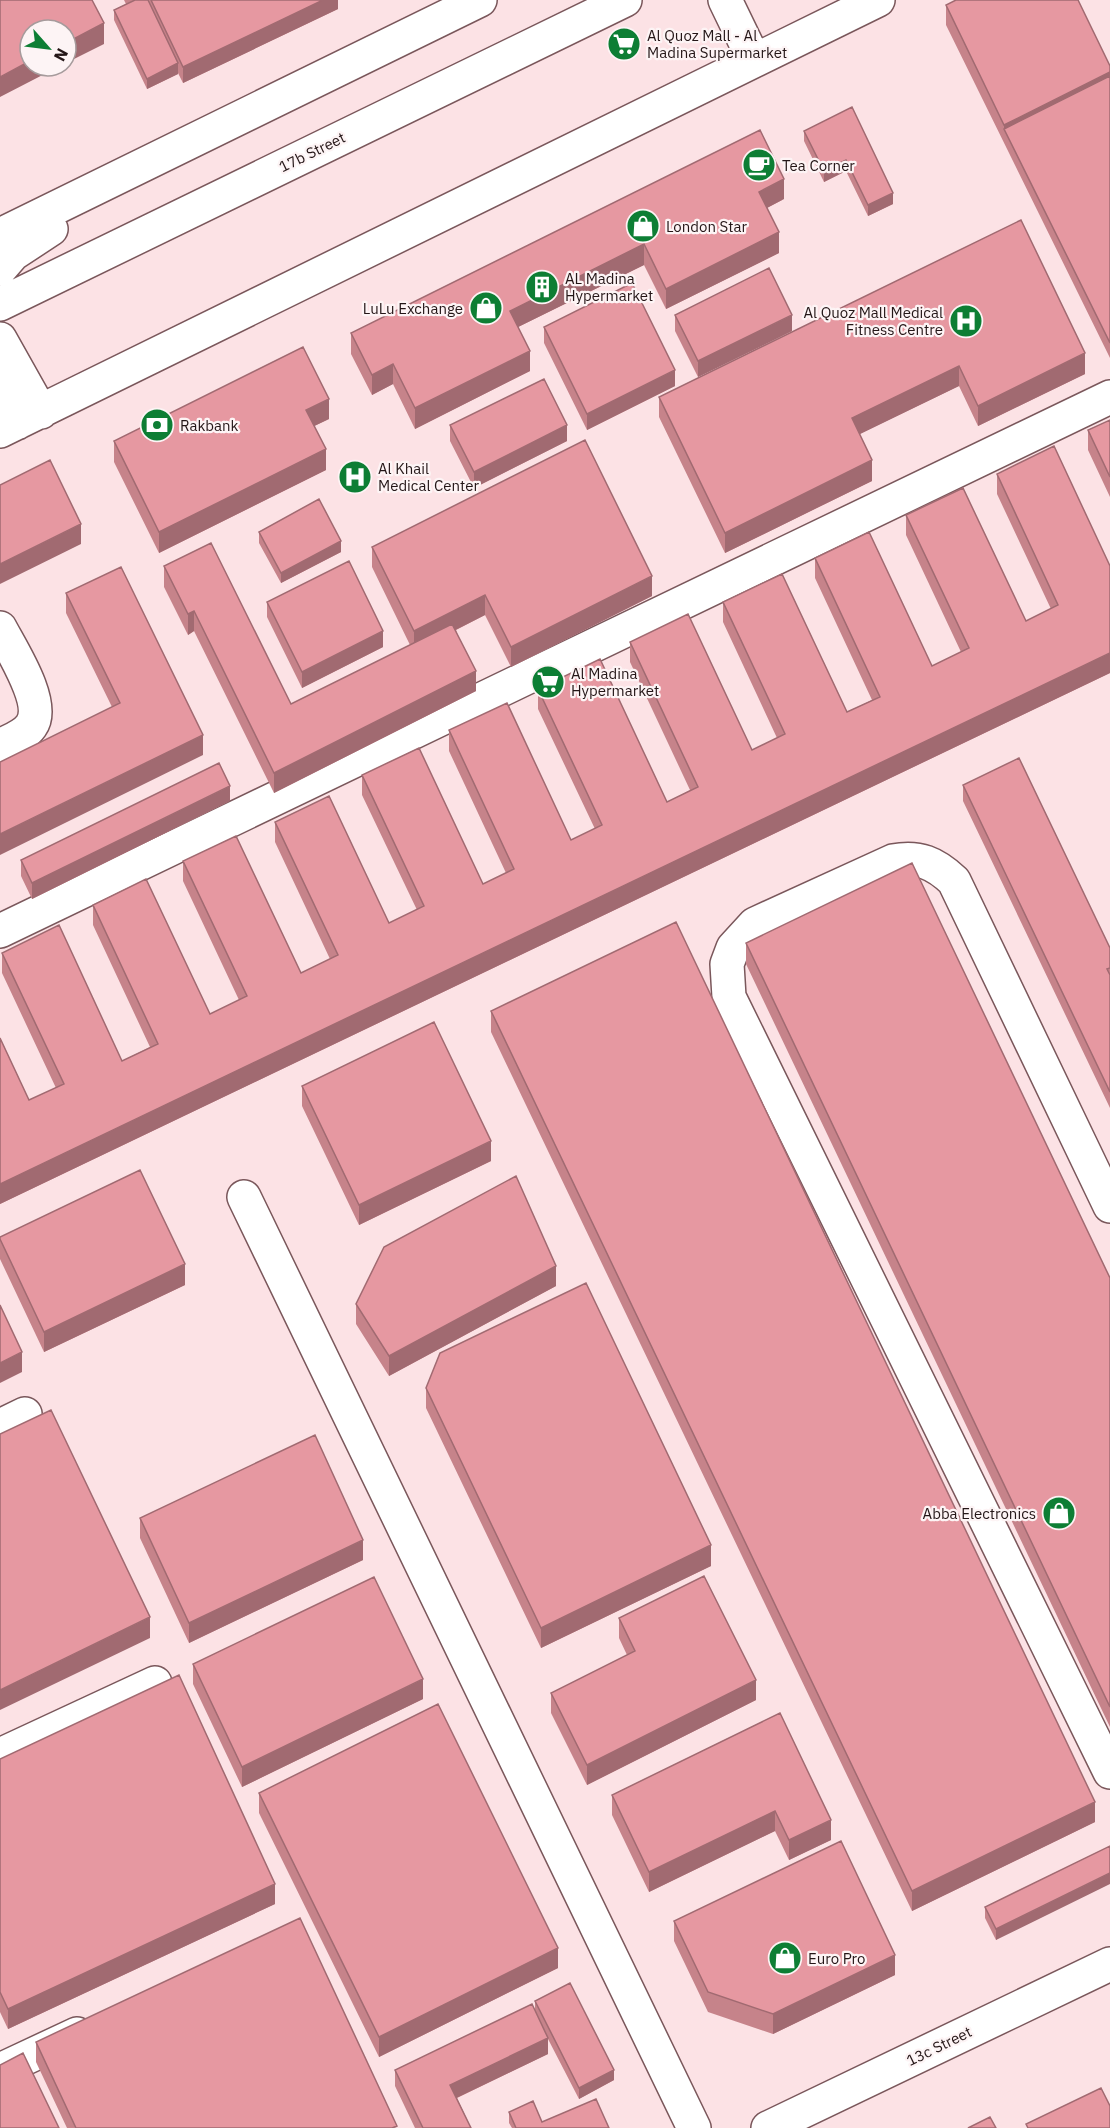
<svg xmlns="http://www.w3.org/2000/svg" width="1110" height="2128" viewBox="0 0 1110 2128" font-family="'IBM Plex Sans',sans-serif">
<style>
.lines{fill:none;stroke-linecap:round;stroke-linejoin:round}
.minor-casing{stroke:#7a575b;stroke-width:36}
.minor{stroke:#fff;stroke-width:33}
.wall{fill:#c6838a}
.shaded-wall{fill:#a16a71}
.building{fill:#e698a1;stroke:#a16a71;stroke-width:1.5}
.labels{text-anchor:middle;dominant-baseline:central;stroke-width:4.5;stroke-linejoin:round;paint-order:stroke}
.poi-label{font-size:15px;fill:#241617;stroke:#fdf4f5;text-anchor:start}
.street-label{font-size:15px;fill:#241617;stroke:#fdf4f5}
</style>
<rect width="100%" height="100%" fill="#fce2e5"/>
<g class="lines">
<defs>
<path id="minor" d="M725,0L754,60
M0,235L480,0
M0,269L13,254L51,229
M0,304L625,0
M0,339L41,412
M0,388L17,423
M0,431L878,0
M0,746C11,740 24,736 31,726C47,704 11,649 0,628
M0,931L1110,397
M244,1197L694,2128
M1110,1206L954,881C935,863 919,856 893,861L755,924L733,948L727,964L729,997L1110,1772
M0,1426L25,1414
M0,1755L155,1683
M0,2070L77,2034
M768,2128L1110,1964"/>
</defs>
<use href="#minor" class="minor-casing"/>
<use href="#minor" class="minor"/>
</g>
<path class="wall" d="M124,0H338V9L183,83L178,73V74L147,89L114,20V10L126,4Z
M946,5L1110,66V358L946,25Z
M852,107L893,204L868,216L846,171L824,182L804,141V131Z
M784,199L767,208L779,253L666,309L644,265L518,327L530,371L415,429L393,384L372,395L351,354V333Z
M1021,220L1085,374L978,426L959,386L859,434L872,481L725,553L659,417V397Z
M675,315L792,331L698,377L675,331Z
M544,327L675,386L587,430L544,343Z
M329,419L314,426L326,470L159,553L114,462V441Z
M1110,420V497L1088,450V430Z
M450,425L567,441L474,488L450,441Z
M997,474L1110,673L0,1204V1038L29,1100L56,1088L2,973V953L122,1061L150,1047L93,925V905L210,1014L239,1000L183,881V861L301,973L330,959L275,842V822L389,923L417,910L362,795V775L483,884L506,873L449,751V730L571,840L595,829L538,709V689L667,802L690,790L630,662V642L752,750L777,738L723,622V602L847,712L872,700L815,578V558L932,666L961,652L906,535V515L1026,621L1051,609L997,494Z
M259,532L341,552L281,583L259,543Z
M372,547L652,596L511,667L485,615L456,630L476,691L274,793L194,631L188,635L164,587V566L291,704L410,645L372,567Z
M66,593L203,755L112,707L66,613Z
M267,602L383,647L302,688L267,617Z
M963,785L1110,948V1108L963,801Z
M230,801L32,899L21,876V860Z
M746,943L1110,1278V1727L746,964Z
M491,1011L1095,1822L912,1911L491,1032Z
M302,1086L491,1161L359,1225L302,1106Z
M0,1237L185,1285L44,1352L0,1259Z
M556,1286L389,1376L356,1324V1304Z
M426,1388L711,1566L541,1648L426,1408Z
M140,1518L363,1560L189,1643L140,1538Z
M619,1618L756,1700L587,1785L551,1713V1693L627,1655L619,1638Z
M193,1664L423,1699L242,1787L193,1684Z
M780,1713L831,1840L789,1860L775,1831L649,1892L612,1815V1795Z
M0,1759L275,1904L8,2029L0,2012Z
M259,1793L558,1968L379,2057L259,1813Z
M1110,1846L996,1940L985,1918V1907Z
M674,1921L895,1975L773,2034L708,2012L674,1941Z
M535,2001L614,2080L579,2099L548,2039V2054L457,2098L471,2128H415L395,2086V2070L535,2010Z
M36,2042L397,2128H67L36,2062Z
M509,2112L542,2122L609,2128H512L509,2123Z"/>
<path class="shaded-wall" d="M323,0H338V9L183,83V67Z
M104,23V44L66,63V43Z
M30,61V66H60L0,97V77Z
M178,63V74L147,89V79Z
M1110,72V92L1004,129V145V125Z
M846,160V171L824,182V171Z
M784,179V199L759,212V192Z
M893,193V204L868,216V205Z
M779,232V253L666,309V289Z
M644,244V265L510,331V311Z
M792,315V331L698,377V361Z
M530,351V371L415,429V408Z
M1085,353V374L978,426V406Z
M393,364V384L372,395V375Z
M959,366V386L852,438V418Z
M675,370V386L587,430V414Z
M329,399V419L306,430V410Z
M567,425V441L474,488V472Z
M326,449V470L159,553V532Z
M872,460V481L725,553V533Z
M81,524V544L0,584V564Z
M341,541V552L281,583V573Z
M652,576V596L511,667V647Z
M485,595V615L414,651V631Z
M194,611V631L188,635V614Z
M383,631V647L302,688V672Z
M1110,653V673L0,1204V1184Z
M476,671V691L274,793V773Z
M203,735V755L0,855V834Z
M230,786V801L32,899V883Z
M491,1141V1161L359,1225V1205Z
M185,1264V1285L44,1352V1332Z
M556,1266V1286L389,1376V1356Z
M22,1352V1372L0,1383V1363Z
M363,1540V1560L189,1643V1623Z
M711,1545V1566L541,1648V1628Z
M150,1617V1638L0,1710V1690Z
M423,1679V1699L242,1787V1767Z
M756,1680V1700L587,1785V1765Z
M1095,1802V1822L912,1911V1891Z
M775,1811V1831L649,1892V1872Z
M831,1820V1840L789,1860V1840Z
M1110,1873V1884L996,1940V1929Z
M275,1884V1904L8,2029V2009Z
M558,1948V1968L379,2057V2037Z
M895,1955V1975L773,2034V2014Z
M548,2038V2054L450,2101V2085Z
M614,2070V2080L579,2099V2088Z"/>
<path class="building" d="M0,0H92L104,23L66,43V30H30V61L0,77Z
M135,0H148L178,63L147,79L114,10Z
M151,0H323L183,67Z
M956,0H1078L1110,66V72L1004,125L946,5Z
M1110,76V343L1004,129Z
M852,107L893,193L868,205L846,160L824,171L804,131Z
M760,130L784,179L759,192L779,232L666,289L644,244L510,311L530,351L415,408L393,364L372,375L351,333Z
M1021,220L1085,353L978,406L959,366L852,418L872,460L725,533L659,397Z
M769,268L792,315L698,361L675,315Z
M632,283L675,370L587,414L544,327Z
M303,347L329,399L306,410L326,449L159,532L114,441Z
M544,379L567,425L474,472L450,425Z
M1110,420V477L1088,430Z
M585,440L652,576L511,647L485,595L414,631L372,547Z
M1054,446L1110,566V653L0,1184V1038L29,1100L64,1084L2,953L59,925L122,1061L158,1044L93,905L146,879L210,1014L247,996L183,861L236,836L301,973L338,955L275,822L329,796L389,923L424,906L362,775L419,748L483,884L514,869L449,730L507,703L571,840L602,825L538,689L600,659L667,802L698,787L630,642L688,614L752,750L785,734L723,602L782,574L847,712L880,697L815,558L869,532L932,666L969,648L906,515L963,488L1026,621L1058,605L997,474Z
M50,460L81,524L0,564V485Z
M319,499L341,541L281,573L259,532Z
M211,543L291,704L452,624L476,671L274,773L194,611L188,614L164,566Z
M349,561L383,631L302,672L267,602Z
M121,567L203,735L0,834V762L120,703L66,593Z
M1019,758L1110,948V968L1107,969L1110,975V1092L963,785Z
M219,763L230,786L32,883L21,860Z
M912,863L1110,1278V1707L746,943Z
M676,922L1095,1802L912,1891L491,1011Z
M434,1022L491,1141L359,1205L302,1086Z
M140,1170L185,1264L44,1332L0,1239V1237Z
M516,1176L556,1266L389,1356L356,1304L384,1247Z
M586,1283L711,1545L541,1628L426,1388L440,1353Z
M0,1305L22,1352L0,1363Z
M51,1410L150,1617L0,1690V1434Z
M315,1435L363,1540L189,1623L140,1518Z
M704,1576L756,1680L587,1765L551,1693L635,1651L619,1618Z
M374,1577L423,1679L242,1767L193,1664Z
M179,1675L275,1884L8,2009L0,1992V1759Z
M438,1704L558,1948L379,2037L259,1793Z
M780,1713L831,1820L789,1840L775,1811L649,1872L612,1795Z
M841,1841L895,1955L773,2014L708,1992L674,1921Z
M1110,1846V1873L996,1929L985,1907Z
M300,1918L397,2126L392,2128H76L36,2042Z
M570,1983L614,2070L579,2088L535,2001Z
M532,2004L548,2038L450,2085L471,2128H423L395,2070Z
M23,2053L59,2128H0V2065Z
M1101,2088L1110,2106V2128H1028L1026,2124Z
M596,2099L609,2128H516L509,2112L533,2101L542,2122Z
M990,2117L996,2128H968Z"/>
<defs>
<symbol id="supermarket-disc" viewBox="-11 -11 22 22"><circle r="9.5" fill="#0d7e34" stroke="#fdf4f5"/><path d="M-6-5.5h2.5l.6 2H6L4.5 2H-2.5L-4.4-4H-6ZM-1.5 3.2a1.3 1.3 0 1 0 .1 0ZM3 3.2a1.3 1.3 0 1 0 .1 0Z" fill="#fff"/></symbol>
<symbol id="cafe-disc" viewBox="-11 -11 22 22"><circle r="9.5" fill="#0d7e34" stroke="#fdf4f5"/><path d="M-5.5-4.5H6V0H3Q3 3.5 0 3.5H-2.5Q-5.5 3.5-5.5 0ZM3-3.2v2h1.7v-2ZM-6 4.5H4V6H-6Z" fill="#fff"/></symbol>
<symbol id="shop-disc" viewBox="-11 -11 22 22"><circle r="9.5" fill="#0d7e34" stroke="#fdf4f5"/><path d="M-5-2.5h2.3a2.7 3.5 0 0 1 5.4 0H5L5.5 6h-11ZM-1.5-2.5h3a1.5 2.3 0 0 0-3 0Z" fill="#fff"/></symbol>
<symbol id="building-disc" viewBox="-11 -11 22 22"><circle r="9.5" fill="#0d7e34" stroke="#fdf4f5"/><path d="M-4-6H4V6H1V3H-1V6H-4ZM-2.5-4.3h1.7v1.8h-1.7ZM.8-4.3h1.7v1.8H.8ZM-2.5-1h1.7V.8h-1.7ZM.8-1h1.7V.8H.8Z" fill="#fff"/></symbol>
<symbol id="hospital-disc" viewBox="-11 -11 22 22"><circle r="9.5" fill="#0d7e34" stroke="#fdf4f5"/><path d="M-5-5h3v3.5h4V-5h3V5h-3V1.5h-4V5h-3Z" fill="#fff"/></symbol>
<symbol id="bank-disc" viewBox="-11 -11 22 22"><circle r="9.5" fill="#0d7e34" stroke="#fdf4f5"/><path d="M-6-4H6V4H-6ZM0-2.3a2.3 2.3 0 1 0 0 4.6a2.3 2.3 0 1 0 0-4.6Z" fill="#fff"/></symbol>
</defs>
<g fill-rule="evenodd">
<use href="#supermarket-disc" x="605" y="25" width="38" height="38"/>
<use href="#cafe-disc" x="740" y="146" width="38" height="38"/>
<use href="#shop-disc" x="624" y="207" width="38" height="38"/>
<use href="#building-disc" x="523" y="268" width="38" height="38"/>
<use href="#shop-disc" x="467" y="289" width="38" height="38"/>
<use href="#hospital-disc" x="947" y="302" width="38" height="38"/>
<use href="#bank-disc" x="138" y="406" width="38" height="38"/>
<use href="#hospital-disc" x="336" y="458" width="38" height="38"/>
<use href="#supermarket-disc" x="529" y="663" width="38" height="38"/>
<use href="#shop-disc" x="1040" y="1494" width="38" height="38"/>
<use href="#shop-disc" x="766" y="1939" width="38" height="38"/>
</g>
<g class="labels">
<g class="poi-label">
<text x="647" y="35">Al Quoz Mall - Al<tspan x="647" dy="17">Madina Supermarket</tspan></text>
<text x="782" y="165">Tea Corner</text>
<text x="666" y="226">London Star</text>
<text x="565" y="278">AL Madina<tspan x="565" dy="17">Hypermarket</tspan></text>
<text x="463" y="308" text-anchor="end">LuLu Exchange</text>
<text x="943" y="312" text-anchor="end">Al Quoz Mall Medical<tspan x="943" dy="17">Fitness Centre</tspan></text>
<text x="180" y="425">Rakbank</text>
<text x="378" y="468">Al Khail<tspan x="378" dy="17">Medical Center</tspan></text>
<text x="571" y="673">Al Madina<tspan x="571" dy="17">Hypermarket</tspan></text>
<text x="1036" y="1513" text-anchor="end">Abba Electronics</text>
<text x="808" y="1958">Euro Pro</text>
</g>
<g class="street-label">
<text transform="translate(312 152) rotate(-26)">17b Street</text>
<text transform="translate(939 2046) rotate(-26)">13c Street</text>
</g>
</g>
<g transform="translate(48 48) rotate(118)"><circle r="28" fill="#fdf4f5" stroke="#a69b9c" stroke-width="1.5"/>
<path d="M0-4.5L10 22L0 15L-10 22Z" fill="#0d7e34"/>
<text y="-9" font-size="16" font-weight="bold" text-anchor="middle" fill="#241617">N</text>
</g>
</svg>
